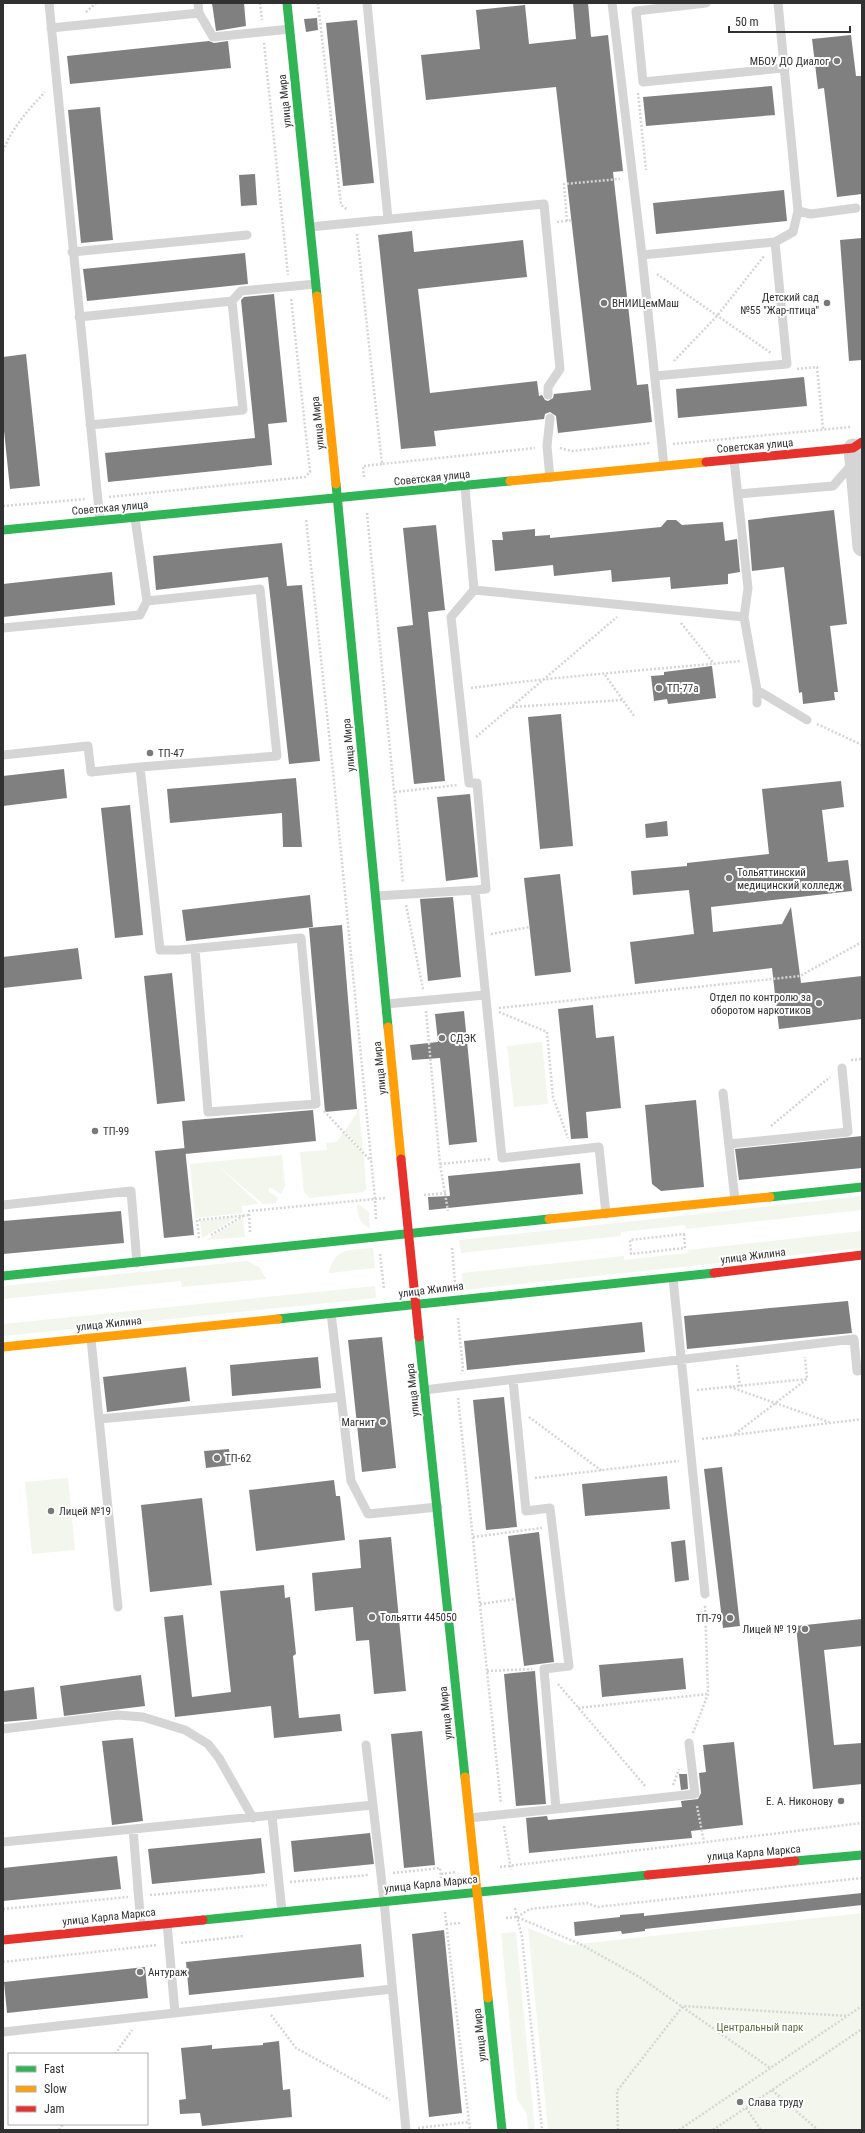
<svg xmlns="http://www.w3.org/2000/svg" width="865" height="2133" viewBox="0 0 865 2133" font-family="'Roboto Condensed',sans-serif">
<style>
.green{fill:#f2f6ed}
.building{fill:#808080}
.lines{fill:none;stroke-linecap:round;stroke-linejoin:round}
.path{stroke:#d5d5d5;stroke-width:2.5;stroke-dasharray:2 2;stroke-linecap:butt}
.lane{stroke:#d5d5d5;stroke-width:9}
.street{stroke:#d5d5d5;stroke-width:19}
.fast{stroke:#30b455;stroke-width:9}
.slow{stroke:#ff9f0a;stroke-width:9}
.jam{stroke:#e5322d;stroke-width:9}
.poi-dot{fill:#797979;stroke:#fff;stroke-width:1.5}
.labels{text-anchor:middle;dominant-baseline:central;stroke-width:4;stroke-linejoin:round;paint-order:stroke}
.poi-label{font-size:11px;fill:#313131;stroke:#fff;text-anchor:start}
.street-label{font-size:11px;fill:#313131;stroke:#fff}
.park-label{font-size:11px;fill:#566f3c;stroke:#fff}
</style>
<rect width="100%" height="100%" fill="#fff"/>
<path class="green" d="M542,1042L548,1104L514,1107L507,1046Z
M359,1109L363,1151L345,1131Z
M343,1132L364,1155L366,1189L363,1192L310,1198L304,1192L300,1152L327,1150L326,1143L337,1142Z
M282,1155L285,1186L281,1194L270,1187L268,1191L278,1198L276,1203L263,1204L216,1164L259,1204L242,1206V1213L195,1218L190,1164Z
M862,1196V1210L686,1229L685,1225L621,1232V1236L461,1253L459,1240Z
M357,1205H360L369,1212L370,1228C359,1224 358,1216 357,1205Z
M237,1217L202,1238L200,1221Z
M243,1218L245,1237L206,1240Z
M862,1231V1248L463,1290L462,1273L624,1256V1260L688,1253V1250Z
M373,1248L375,1268L329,1273C334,1247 350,1250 373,1248Z
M247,1261L260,1268L266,1279L182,1287L181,1281L3,1299V1286Z
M375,1286L376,1298L3,1336V1324Z
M68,1478L75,1550L32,1554L25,1482Z
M862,1913V2130H548L528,1928L570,1945Z
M516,1932L535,2130H528L527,2114L517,2099L501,1933Z"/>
<path class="building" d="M212,3H244L246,26L216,31Z
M573,3H588L591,37L608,35L623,171L613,172L637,385L648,384L652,422L558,433L556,416L550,412L545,414L544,419L434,431L436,446L401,449L378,235L412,231L414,252L523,240L527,277L418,289L430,393L537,381L539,396L542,395L545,400L548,401L553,398L554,394L591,390L556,87L426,100L421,55L480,49L476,10L525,5L529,44L576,39Z
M317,18L318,30L306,32L304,19Z
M357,20L374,183L343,186L326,23Z
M851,35L856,76H862V194L837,197L824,88L818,89L812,39Z
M209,41L214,43L228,41L231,68L70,84L67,56Z
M772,86L775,115L646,126L643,97Z
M100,107L113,240L81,243L68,110Z
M255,174L257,205L241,206L239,175Z
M784,190L787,221L656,234L653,203Z
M862,238V360L849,361L840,240Z
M245,253L248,284L87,301L83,269Z
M274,294L287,422L268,424L272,465L108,482L105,453L255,438L241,300L244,297Z
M26,354L40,486L10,489L3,421V357Z
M804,377L807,406L678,418L676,389Z
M834,510L847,624L830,626L838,692H834L835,700L803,704L802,692L799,693L784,567L752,571L748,520Z
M667,520H676L682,525L723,522L725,541L737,539L740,572L728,574V584L671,589L670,577L612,582L611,570L554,576L553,565L495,571L492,540H503L502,532L535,529V536L550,535V538L661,527Z
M436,525L445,610L428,612L445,781L414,784L397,627L413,625L403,528Z
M282,543L287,586L302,585L320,761L289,764L268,577L156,590L153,556Z
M112,572L115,605L3,617V584Z
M712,666L716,698L668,704L667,699L654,701L651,676L664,675V672Z
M561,714L573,846L540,849L528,717Z
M64,769L67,798L3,806V776Z
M296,778L302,847H283L282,813L170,823L167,789Z
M841,781L844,807L822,810L828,862L848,860L852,891L711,907L713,932L782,924L791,907L801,983L862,976V1019L779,1029L772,968L635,984L630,942L694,934L689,890L633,895L631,871L687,866V863L769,854L762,789Z
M470,794L478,877L446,881L437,797Z
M130,805L143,935L115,938L101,808Z
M667,821L668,836L646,838L645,824Z
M560,874L571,972L535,976L524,878Z
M310,895L313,927L186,941L182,910Z
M453,897L461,977L428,981L420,899Z
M342,925L357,1109L325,1112L309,928Z
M78,948L82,979L3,988V957Z
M172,973L185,1101L157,1104L144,976Z
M593,1005L596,1038L614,1036L621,1108L586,1112L588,1138L571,1139L558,1009Z
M464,1011L477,1142L449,1145L440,1058L412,1060L410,1045L438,1042L435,1014Z
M696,1100L704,1187L661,1191L652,1184L645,1105Z
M313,1110L316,1141L185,1154L182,1121Z
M862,1136V1168L739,1180L735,1149Z
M185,1148L194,1235L164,1238L155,1151Z
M580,1163L583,1194L429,1210L428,1197L450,1196L448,1176Z
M121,1211L124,1243L3,1254V1221Z
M848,1301L852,1333L687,1349L684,1316Z
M642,1322L645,1352L467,1370L464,1341Z
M382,1337L396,1468L362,1472L348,1340Z
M318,1357L321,1388L232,1396L230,1365Z
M186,1367L190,1401L107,1412L103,1377Z
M504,1397L517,1527L486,1530L473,1400Z
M229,1449L231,1465L206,1468L204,1451Z
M722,1467L740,1626L723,1628L704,1469Z
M667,1476L670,1509L585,1516L582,1484Z
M334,1480L336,1496H340L345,1540L256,1551L249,1490Z
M202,1498L212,1585L150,1592L141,1505Z
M539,1532L554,1662L524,1666L508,1536Z
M391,1537L406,1691L374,1694L369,1640L356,1641L353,1607L315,1611L312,1573L361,1568L359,1540Z
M685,1540L689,1580L675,1582L671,1542Z
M284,1585L285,1598L290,1597L296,1654L293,1656L299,1718L340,1714L342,1731L274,1738L271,1706L175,1717L164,1617L183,1615L192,1697L231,1692L220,1591Z
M862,1619V1646L824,1650L834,1745L862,1743V1784L813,1789L796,1626Z
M683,1658L686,1689L602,1697L599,1665Z
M535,1671L546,1804L516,1806L504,1674Z
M141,1675L145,1706L64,1716L60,1686Z
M34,1687L37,1719L3,1722V1691Z
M422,1731L435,1865L404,1868L391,1734Z
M133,1738L143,1821L112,1825L102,1741Z
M734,1742L743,1825L691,1831L692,1838L529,1853L526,1818L547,1816L548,1820L682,1807L681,1801L698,1799L701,1793L699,1773L706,1772L703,1745Z
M679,1774H687L688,1789L681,1790Z
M370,1833L374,1864L294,1872L291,1841Z
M261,1838L265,1873L152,1884L148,1849Z
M117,1856L121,1889L3,1901V1868Z
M862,1893V1905L645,1929V1931L622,1934L621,1931L575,1936L574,1922L620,1917V1915L644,1913V1916Z
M444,1930L462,2113L429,2117L412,1934Z
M361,1944L364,1977L189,1995L186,1962Z
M145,1967L148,1998L7,2013L4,1982Z
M279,2041L283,2090L290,2089L292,2117L202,2126L200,2113L180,2114L179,2100L186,2099L181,2048L212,2045V2049L263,2045V2043Z"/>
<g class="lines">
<path class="path" d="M260,3L262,20
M318,3L341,205L348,210
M86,12L96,3
M264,43L288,275
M638,93L646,170
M3,151C12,128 28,110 45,92
M567,221L564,184L620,179
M557,222L572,220
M357,234L382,464L535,448
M657,274L771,353
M674,361L717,316L764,256
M797,369L817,367L823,429
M673,444L851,427
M560,448L572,451L650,443
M364,477L363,466L382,464
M109,497L305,477L310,472L291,298
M3,506L86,499
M367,513L403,883
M681,623L714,664
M605,675L634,716
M471,688C561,676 651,670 741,661
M512,707L623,700
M817,724L862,745
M476,737L617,617
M395,792L458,785
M406,905L423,989
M491,934L530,927
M499,1008L800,976L862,942
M426,1011L440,1164L448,1211
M499,1012L547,1032L553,1097L568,1138
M851,1060L862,1059
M324,1111L371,1161
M771,1126L830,1077
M440,1164L491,1159
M424,1195L447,1193
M376,1219L375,1199L385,1198
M250,1232L249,1211L375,1199L333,771L306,519
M684,1234L685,1248L631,1254L630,1240Z
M211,1235L243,1216
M199,1238L197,1220L249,1215
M452,1248L455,1283
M380,1254L384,1289
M458,1318L463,1369L461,1374
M737,1365L740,1386
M730,1387L829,1422
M697,1390L807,1379L805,1357
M458,1398L501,1803
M529,1417L602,1471
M735,1434L807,1379
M702,1439L862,1419
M535,1478L679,1461
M473,1537L542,1528
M480,1604L516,1599
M487,1671L532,1669
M558,1684L646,1787
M578,1708L708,1694
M693,1733L708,1694L705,1605
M673,1785L679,1769
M697,1806L704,1842
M504,1826L511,1870
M500,1867L862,1823
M393,1873L440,1868L441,1878
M441,1874L456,1872
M290,1882L369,1875
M150,1895L267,1885
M515,1908L522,1937L542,2130
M3,1909L128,1897
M445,1912L470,2130
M517,1917L530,1909L587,1903L597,1907L862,1878
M506,1918L517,1917L580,1944L641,1978L770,2068
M446,1924L462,1923
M181,1943L243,1936
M3,1962L158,1945
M271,2015L296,2048L390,2100
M115,2054L132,2030
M772,2090L818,2130
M746,2108L761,2130
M418,2128L469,2122
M59,2130L63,2124
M618,2130L617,2091L683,2006L847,2016
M679,2130L862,2006
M713,2130L862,2029"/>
<path class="lane" d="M49,3L100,521
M198,3L199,13
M367,3L388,219
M612,3L642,255L664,466
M706,3L636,11L643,82L783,68
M51,28L199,13L213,37L290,29
M798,211L811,214L856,208
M310,227L544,204L560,369L548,387V395
M72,252L247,235
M642,255L775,242L793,232L798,211L778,3
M79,317L232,301
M655,376L787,364L775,242
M90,425L243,410L232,301L241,291L316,284
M734,460L748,588L744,617L757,690L807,720
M550,478L547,446L550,418
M465,487L474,590L744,617
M738,494L833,486L854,462
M135,518L147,601L260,589L277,756L140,767L160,950H179L301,938L316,1104L208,1112L195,949
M474,590L451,617L469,783H477L486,889L475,890L502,1158L599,1147L606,1214
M3,628L140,615L147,601
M757,703V690
M3,755L88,746L91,772L140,767
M376,896L475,890
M386,1004L485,995
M723,1093L735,1200
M729,1144L848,1132L842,1068
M3,1205L131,1191L137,1263
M673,1278L705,1594
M331,1313L351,1481L368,1514L438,1507
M91,1339L118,1607
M513,1380L526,1511L550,1508L569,1666L544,1669L556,1809L695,1794L689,1743
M424,1390L854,1339L857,1371L862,1370
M99,1419L341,1397
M3,1729L118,1715L143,1717L185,1730L208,1744L219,1758L253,1818
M366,1745L384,1901L406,2130
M272,1816L282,1912
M469,1818L556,1809
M133,1829L141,1926
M3,1842L373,1805
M167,1923L175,2013
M3,2032L392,1989"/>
<path class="street" d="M853,448L862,547"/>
<path class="fast" d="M287,3L317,296
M336,484L388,1027
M3,530L510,481
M770,1197L862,1187
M3,1276L549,1219
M278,1319L714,1273
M419,1337L465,1777
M795,1861L862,1855
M203,1920L648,1875
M488,1998L502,2130"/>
<path class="slow" d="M317,296L336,484
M510,481L706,462
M388,1027L401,1159
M549,1219L770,1197
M3,1347L278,1319
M465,1777L488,1998"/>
<path class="jam" d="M706,462L853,448L862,442
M401,1159L419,1337
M714,1273L862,1255
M648,1875L795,1861
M3,1940L203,1920"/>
</g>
<g class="poi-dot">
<circle cx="837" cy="61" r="4"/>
<circle cx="604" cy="303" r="4"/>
<circle cx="827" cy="303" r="4"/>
<circle cx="659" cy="688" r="4"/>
<circle cx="150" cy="753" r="4"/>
<circle cx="729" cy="878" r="4"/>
<circle cx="819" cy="1003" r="4"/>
<circle cx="442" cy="1038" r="4"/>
<circle cx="95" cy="1131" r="4"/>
<circle cx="383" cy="1422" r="4"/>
<circle cx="217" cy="1458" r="4"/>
<circle cx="51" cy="1511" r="4"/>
<circle cx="372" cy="1617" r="4"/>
<circle cx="730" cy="1618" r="4"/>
<circle cx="805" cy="1629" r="4"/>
<circle cx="841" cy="1801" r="4"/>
<circle cx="140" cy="1972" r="4"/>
<circle cx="740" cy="2102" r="4"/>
</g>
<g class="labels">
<g class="poi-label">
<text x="829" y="61" text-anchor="end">МБОУ ДО Диалог</text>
<text x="819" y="297" text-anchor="end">Детский сад<tspan x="819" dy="13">№55 "Жар-птица"</tspan></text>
<text x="612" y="303">ВНИИЦемМаш</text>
<text x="667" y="688">ТП-77а</text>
<text x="158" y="753">ТП-47</text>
<text x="737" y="872">Тольяттинский<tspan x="737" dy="13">медицинский колледж</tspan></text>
<text x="811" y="997" text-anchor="end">Отдел по контролю за<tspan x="811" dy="13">оборотом наркотиков</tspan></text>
<text x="450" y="1038">СДЭК</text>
<text x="103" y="1131">ТП-99</text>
<text x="375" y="1422" text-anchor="end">Магнит</text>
<text x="225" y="1458">ТП-62</text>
<text x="59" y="1511">Лицей №19</text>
<text x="380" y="1617">Тольятти 445050</text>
<text x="722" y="1618" text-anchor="end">ТП-79</text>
<text x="797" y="1629" text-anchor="end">Лицей № 19</text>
<text x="833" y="1801" text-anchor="end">Е. А. Никонову</text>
<text x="148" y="1972">Антураж</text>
<text x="748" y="2102">Слава труду</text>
</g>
<g class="street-label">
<text transform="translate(285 101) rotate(-96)">улица Мира</text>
<text transform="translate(318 423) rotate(-96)">улица Мира</text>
<text transform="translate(755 446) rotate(-5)">Советская улица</text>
<text transform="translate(432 478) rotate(-6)">Советская улица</text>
<text transform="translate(110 508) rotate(-5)">Советская улица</text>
<text transform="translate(349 745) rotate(-95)">улица Мира</text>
<text transform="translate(380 1068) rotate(-96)">улица Мира</text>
<text transform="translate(753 1256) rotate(-7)">улица Жилина</text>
<text transform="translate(431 1290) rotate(-7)">улица Жилина</text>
<text transform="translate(109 1324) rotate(-6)">улица Жилина</text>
<text transform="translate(413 1390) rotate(-96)">улица Мира</text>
<text transform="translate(446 1713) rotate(-96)">улица Мира</text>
<text transform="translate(754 1853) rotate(-5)">улица Карла Маркса</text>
<text transform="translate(431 1884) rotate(-6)">улица Карла Маркса</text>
<text transform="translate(109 1917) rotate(-6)">улица Карла Маркса</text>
<text transform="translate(480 2035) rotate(-96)">улица Мира</text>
</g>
<g class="park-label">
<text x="760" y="2027">Центральный парк</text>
</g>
</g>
<rect width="865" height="2133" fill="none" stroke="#313131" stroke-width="8"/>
<rect x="8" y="2053" width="140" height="72" fill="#ffffff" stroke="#adadad"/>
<rect x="16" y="2066" width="20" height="6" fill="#30b455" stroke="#adadad"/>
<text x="44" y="2073" font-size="12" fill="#313131">Fast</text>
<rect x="16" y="2086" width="20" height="6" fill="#ff9f0a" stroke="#adadad"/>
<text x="44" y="2093" font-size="12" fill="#313131">Slow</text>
<rect x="16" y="2106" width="20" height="6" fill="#e5322d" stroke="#adadad"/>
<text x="44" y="2113" font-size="12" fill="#313131">Jam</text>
<path d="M729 26v6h121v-6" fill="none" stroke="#313131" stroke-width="2"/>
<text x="735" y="26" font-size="12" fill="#313131" stroke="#ffffff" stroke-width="3" paint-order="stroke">50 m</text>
</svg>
